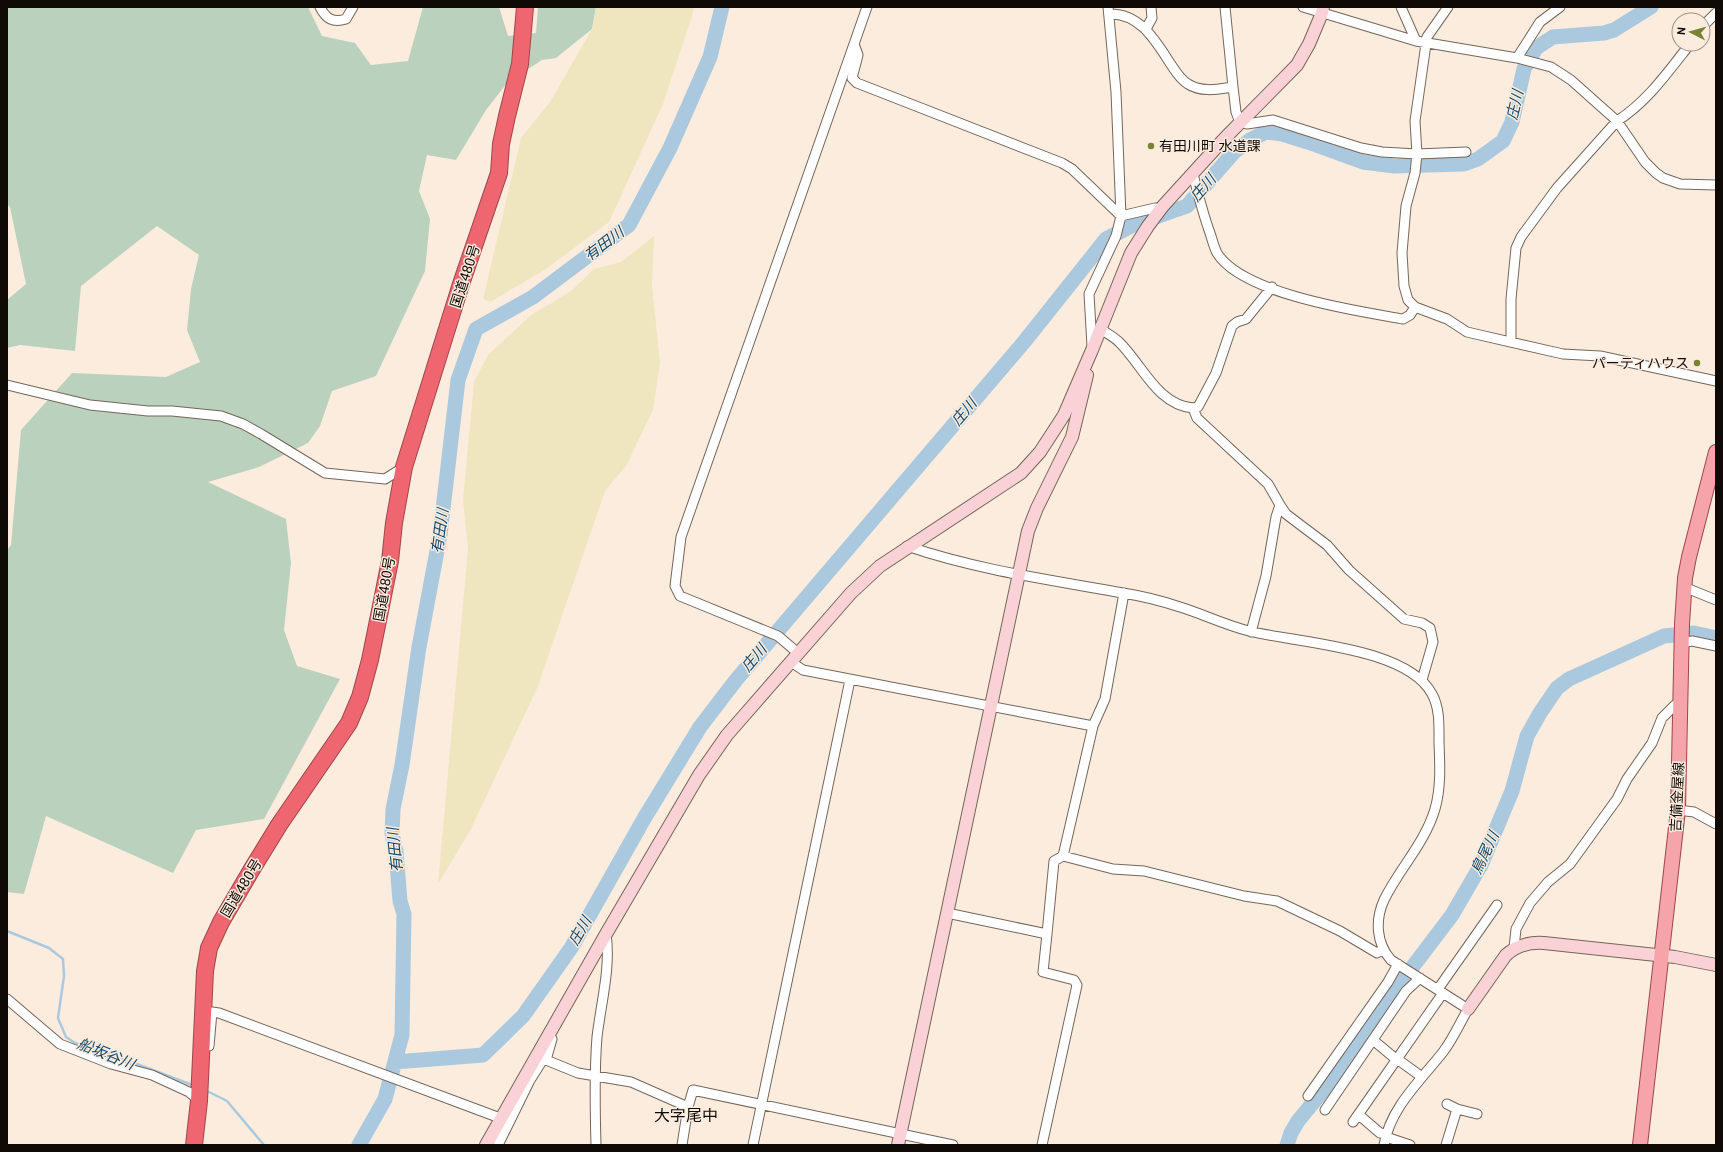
<svg xmlns="http://www.w3.org/2000/svg" width="1723" height="1152" viewBox="0 0 1723 1152" font-family="Roboto,'Noto Sans JP',sans-serif">
<style>
.green{fill:#bad1bd}
.sand{fill:#efe6c0}
.lines{fill:none;stroke-linecap:round;stroke-linejoin:round}
.stream{stroke:#aac9df;stroke-width:2.5}
.river{stroke:#aac9df;stroke-width:15}
.street-casing{stroke:#74665a;stroke-width:11}
.secondary-casing{stroke:#74665a;stroke-width:14}
.primary-casing{stroke:#a0464b;stroke-width:16}
.highway-casing{stroke:#a0464b;stroke-width:18}
.street{stroke:#fff;stroke-width:9}
.secondary{stroke:#fad1d4;stroke-width:12}
.primary{stroke:#f5a4a9;stroke-width:14}
.highway{stroke:#ee6770;stroke-width:16}
.poi-dot{fill:#778432;stroke:#fcecde;stroke-width:1.5}
.labels{text-anchor:middle;dominant-baseline:central;stroke-width:3;stroke-linejoin:round;paint-order:stroke}
.poi-label{font-size:14px;fill:#0f0a06;stroke:#fcecde;text-anchor:start}
.street-label{font-size:14px;fill:#0f0a06;stroke:#fcecde}
.water-label{font-size:15px;font-style:italic;fill:#134766;stroke:#fcecde}
.quarter-label{font-size:16px;fill:#0f0a06;stroke:#fcecde}
</style>
<rect width="100%" height="100%" fill="#fcecde"/>
<path class="green" d="M7,7H308L322,36L355,43L371,65L408,61L423,7H499L508,36L536,33L538,7H596L592,29L556,58L542,60L507,83L486,110L456,160L427,155L419,191L430,219L425,271L376,376L332,391L320,426L308,443L259,467L208,482L286,519L291,563L284,630L297,666L340,679L264,819L196,830L173,873L46,816L24,894L7,892V550L11,545L21,430L72,373L166,377L200,362L187,330L191,289L199,255L157,226L81,286L75,351L20,345L7,348V300L26,284L10,207L7,204Z"/>
<path class="sand" d="M596,7H694L692,16L663,104L609,222L546,269L490,302L483,299L521,138L550,102L592,29Z
M654,236L652,285L660,363L653,410L626,466L605,491L538,686L471,829L438,884L468,548L463,500L474,382L488,355L531,315L571,291L594,269L621,262Z"/>
<g class="lines">
<path class="stream" d="M7,931L49,948L63,959L64,976L58,1018L66,1037L75,1043L105,1052L195,1086
M205,1090L227,1101L264,1145"/>
<path class="river" d="M395,1062L483,1055L523,1016L571,948L645,817L700,727L736,680L1024,342L1106,239L1133,225L1187,206L1234,152L1250,140L1266,132L1282,134L1308,142L1363,162L1394,166L1464,164L1478,159L1503,141L1512,122L1524,69L1536,48L1553,37L1604,33L1614,30L1651,7
M359,1145L385,1099L402,1035L404,914L400,901L396,852L392,834L393,809L402,765L419,647L440,535L458,380L476,329L533,297L629,225L670,148L710,57L722,7
M1287,1145L1291,1133L1298,1121L1344,1065L1414,965L1452,915L1481,865L1512,791L1527,736L1540,713L1557,688L1569,679L1664,636L1694,633L1716,638"/>
<defs>
<path id="street" d="M320,7C326,19 333,23 346,19L353,7
M1225,7L1233,87L1236,112L1240,122L1247,124L1273,120L1361,148L1382,152L1417,154L1466,152
M1303,7L1416,41L1517,58L1551,67L1571,80L1617,121L1645,162L1656,173L1663,178L1680,184L1716,185
M1401,7L1416,41
M1448,7L1427,37L1415,121L1417,154L1415,173L1406,206L1402,253L1404,286L1408,300L1415,307L1447,319L1467,332L1563,354L1600,356L1716,381
M1109,14C1141,13 1156,42 1172,66C1176,72 1181,80 1188,84C1202,93 1219,89 1233,87
M1703,26L1716,13
M1146,29L1152,18L1151,7
M854,44L858,55L852,78L857,83L1062,163L1072,169L1121,216L1155,208L1160,209
M1517,58L1540,22L1560,7
M1193,174C1198,194 1203,214 1210,233C1212,239 1214,247 1217,253C1242,294 1357,311 1403,319L1410,315L1415,307
M1101,329C1106,333 1114,337 1119,342C1142,364 1157,405 1193,408L1197,418L1268,484L1280,505L1276,517L1266,576L1251,632
M1511,342V299L1516,248L1521,237L1557,188L1617,121C1647,102 1668,72 1690,44
M1092,346L1089,294L1116,236L1121,216L1116,92L1108,7
M7,385L90,405L148,411H172L221,416L243,424L261,434L325,473L385,479L404,467
M1193,408L1198,407L1216,373L1232,326L1237,322L1246,319L1272,287
M1280,505L1286,514L1327,545L1349,570L1404,619L1422,623L1430,628L1433,642L1422,680
M907,546C977,570 1051,580 1123,593C1142,596 1162,601 1180,607C1203,614 1225,625 1249,631C1297,643 1407,647 1432,694C1440,708 1439,727 1439,743C1440,765 1441,788 1435,809C1425,843 1399,869 1384,900C1375,920 1376,943 1391,960L1468,1009C1460,1023 1453,1039 1443,1052C1421,1080 1390,1108 1384,1145
M1684,587L1716,600
M1681,643L1692,641L1716,646
M798,653L778,636L680,596L675,586L681,537L867,7
M791,662L803,670L1093,726
M1678,810L1694,812L1716,824
M1063,856L1093,726L1105,699L1124,593
M947,913L1047,934L1054,861L1063,856L1113,869L1144,871L1244,896L1277,901L1340,931L1377,953L1383,949
M1514,948L1516,929L1530,903L1548,882L1570,864L1617,799L1627,779L1652,743L1662,718L1675,705H1680
M1438,989L1497,905
M7,999L60,1044L111,1064L152,1075L189,1092L199,1101
M549,1034L552,1039L546,1060L578,1073L631,1082L688,1107L682,1145
M1373,1040L1397,1060
M209,1046L212,1012L219,1013L500,1118
M1397,1059L1422,1077
M1308,1096L1388,982L1398,964
M1447,1104L1457,1109L1477,1114
M688,1107L693,1090L953,1145
M1325,1110L1406,991L1420,978
M1359,1115L1380,1133L1387,1134
M1353,1122L1443,993
M1386,1137L1410,1145
M498,1145L530,1080L542,1061L546,1060
M596,1145C595,1109 594,1073 597,1037C601,1003 611,967 606,934
M753,1145L850,680
M1042,1145L1077,985L1074,980L1043,972L1047,934
M1446,1145L1457,1109"/>
<path id="secondary" d="M1468,1009L1506,955C1517,945 1530,942 1544,943L1675,957L1716,965
M486,1145L606,934L699,775L727,735L851,593L880,566L1021,473L1040,452L1064,415L1092,350L1131,253L1148,226L1163,206L1225,138L1297,65L1309,44L1322,13L1323,7
M898,1145L1028,531L1037,508L1072,437L1087,375"/>
<path id="primary" d="M1640,1145L1678,810L1682,624L1685,578L1689,557L1716,452"/>
<path id="highway" d="M194,1145L199,1101L205,971L209,948L221,922L252,869L279,825L349,723L360,697L370,660L390,561L394,523L404,467L461,284L499,173L501,144L507,116L520,64L525,7"/>
</defs>
<use href="#street" class="street-casing"/>
<use href="#secondary" class="secondary-casing"/>
<use href="#primary" class="primary-casing"/>
<use href="#highway" class="highway-casing"/>
<use href="#street" class="street"/>
<use href="#secondary" class="secondary"/>
<use href="#primary" class="primary"/>
<use href="#highway" class="highway"/>
</g>
<g class="poi-dot">
<circle cx="1151" cy="146" r="4"/>
<circle cx="1697" cy="363" r="4"/>
</g>
<g class="labels">
<g class="poi-label">
<text x="1159" y="146">有田川町 水道課</text>
<text x="1689" y="363" text-anchor="end">パーティハウス</text>
</g>
<g class="street-label">
<text transform="translate(465 276) rotate(-72)">国道480号</text>
<text transform="translate(384 589) rotate(-80)">国道480号</text>
<text transform="translate(1677 797) rotate(-87)">吉備金屋線</text>
<text transform="translate(241 888) rotate(-59)">国道480号</text>
</g>
<g class="water-label">
<text transform="translate(1515 105) rotate(-77)">庄川</text>
<text transform="translate(1203 188) rotate(-49)">庄川</text>
<text transform="translate(604 244) rotate(-37)">有田川</text>
<text transform="translate(964 412) rotate(-50)">庄川</text>
<text transform="translate(440 531) rotate(-82)">有田川</text>
<text transform="translate(754 658) rotate(-50)">庄川</text>
<text transform="translate(395 850) rotate(-96)">有田川</text>
<text transform="translate(1485 853) rotate(-65)">鳥尾川</text>
<text transform="translate(580 931) rotate(-60)">庄川</text>
<text transform="translate(106 1054) rotate(22)">船坂谷川</text>
</g>
<g class="quarter-label">
<text x="686" y="1115">大字尾中</text>
</g>
</g>
<rect width="1723" height="1152" fill="none" stroke="#0f0a06" stroke-width="16"/>
<g transform="translate(1691 32) rotate(276)"><circle r="19" fill="#fcecde" stroke="#9d9288"/>
<path d="M0-3L7 15L0 10L-7 15Z" fill="#778432"/>
<text y="-6" font-size="11" font-weight="bold" text-anchor="middle" fill="#0f0a06">N</text>
</g>
</svg>
